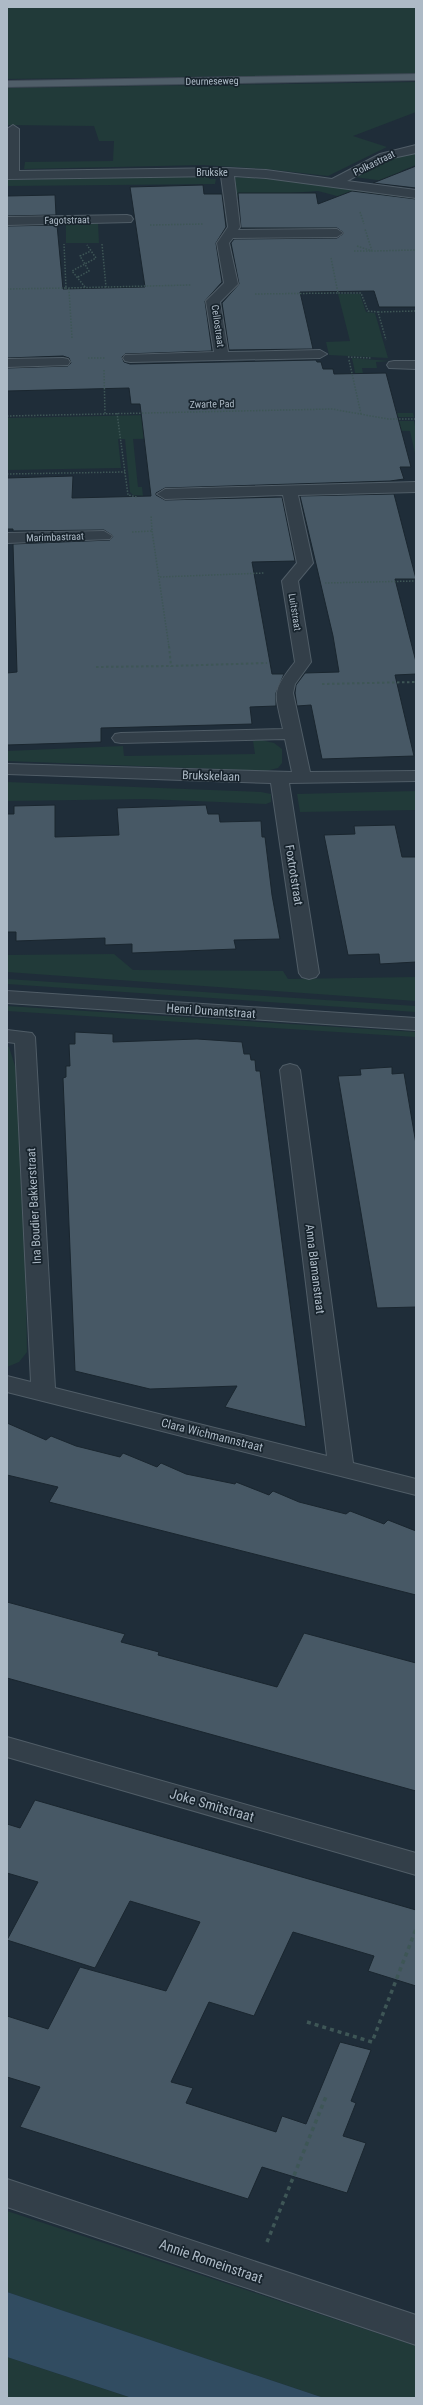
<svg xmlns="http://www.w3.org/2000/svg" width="423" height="2405" viewBox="0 0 423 2405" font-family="'Roboto Condensed',sans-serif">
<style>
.green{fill:#213a39}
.water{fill:#314c61}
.building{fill:#475865;stroke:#1a262f}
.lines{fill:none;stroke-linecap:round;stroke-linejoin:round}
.minor-casing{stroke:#505d67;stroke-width:2}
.major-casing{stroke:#3c4853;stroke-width:2}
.path-far2{stroke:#3e5656;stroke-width:1.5;stroke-dasharray:1.5 1.5;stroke-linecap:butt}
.path-far1{stroke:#3e5656;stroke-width:2;stroke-dasharray:2.5 2.5;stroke-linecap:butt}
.path{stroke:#3e5656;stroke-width:3.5;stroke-dasharray:4 4;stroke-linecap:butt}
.minor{fill:#333f49;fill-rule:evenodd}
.major{fill:#505e69;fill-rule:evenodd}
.labels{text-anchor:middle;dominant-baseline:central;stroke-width:3.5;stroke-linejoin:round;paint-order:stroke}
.far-street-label{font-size:10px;fill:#adbac6;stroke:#18242d}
.street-label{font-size:12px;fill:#adbac6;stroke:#18242d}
.near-street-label{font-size:14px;fill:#adbac6;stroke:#18242d}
</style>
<rect width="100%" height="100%" fill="#1f2d39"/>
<path class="green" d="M7,7H416V74L7,79Z
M416,82V112L353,136L387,147L328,176L266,169L203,165L24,169L25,162L113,161L114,141H99L94,126L7,125V88Z
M416,152V165L401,171L416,185L354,177L394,156Z
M210,176L209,179H216L215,184L7,186V180Z
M231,177L270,179L416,198V207L352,200L318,191L237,197Z
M66,223H98L99,243H66Z
M338,294H360L366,312L375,313L388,358L329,355L326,342L350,341Z
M352,358L390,361L376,362L377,368H362L367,395L374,413H413L414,417H385L363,411Z
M335,411L372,421H414L416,431V458L410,431L267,430L242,437L133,439L138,487H142L143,496L133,495L130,492L125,439H118L121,468L7,470V418Z
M261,740L274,743L282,749V763L278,768L266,771L7,761V751L123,746L124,756L255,754L253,741Z
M7,782L261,792L271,794V802L266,804L146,799L7,801Z
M416,791V810L300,812L297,794Z
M114,954L133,970L283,971L288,979L416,977V1001L7,972V955Z
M7,979L416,1006V1012L7,984Z
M7,1006L416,1032V1037L7,1011Z
M7,1046L9,1047L22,1088L27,1352L19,1362L7,1367Z
M7,2211L416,2346V2398H324L7,2292Z
M7,2357L132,2398H7Z"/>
<path class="water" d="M7,2292L324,2398H132L7,2357Z"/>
<path class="building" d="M416,166V188L373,183Z
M203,185L204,194H222L226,227L216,243L222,282L205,301L212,351L125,354L122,357L124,362L130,364L316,360L317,362H321L323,369H333L334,374L386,373L411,467H400L404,479L390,481L165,488L156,493V495L165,500L282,497L295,561L252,562L272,674H284L276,693V706L250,707L252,724L101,728V742L7,745V673L17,672L13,544L110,540L113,536L104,530L13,531V529H7V478L73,476L72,498L151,496L140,404H131L129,388L7,391V368L68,366L71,363L69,358L63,356L7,358V226L57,225L63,289L145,287L130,187Z
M352,191L416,199V307H379L374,291L300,292L313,349L229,350L222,303L239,284L231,243L234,239L337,238L344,233L337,228H241L238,193H316L318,204Z
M55,195L56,215L7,216V196Z
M394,494L416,579H395L416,662V674L395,675L414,756L322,759L311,705L297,706L295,693L296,685L305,673L339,672L333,636L300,496Z
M55,805V837L119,835L117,808L206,805L208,814H219L220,822L261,821L262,837H265L272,895L280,939L234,940L236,949L132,953V944L105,945V938L16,941V932H7V814H14V806Z
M395,825L402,857H416V962L380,964L379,954L348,955L324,835L355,834L354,826Z
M75,1032L113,1034V1042L197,1039L242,1042L244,1054H250L251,1060H255L256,1071H260L265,1111L306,1427L225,1407L237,1386L150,1389L75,1371L63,1078L66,1077V1066H70L69,1044H75Z
M392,1067V1074L404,1073L416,1144V1307L377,1308L338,1076L361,1075L360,1069Z
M7,1423L46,1440L51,1436L76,1446L120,1457L123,1453L157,1467L161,1463L186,1474L235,1484L236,1482L269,1495L273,1491L299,1502L346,1514L350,1511L384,1524L388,1520L416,1531V1595L49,1502L58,1487L7,1475Z
M7,1602L125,1634L121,1642L159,1652L158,1655L277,1687L304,1633L416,1663V1791L7,1678Z
M35,1800L416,1910V1986L368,1971L374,1956L293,1932L254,2016L209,2002L171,2082L193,2088L186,2103L276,2132L282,2116L306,2124L340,2042L371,2050L351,2101L356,2103L343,2136L366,2143L347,2193L262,2167L248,2199L20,2127L40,2087L7,2077V2016L48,2029L80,1967L166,1991L200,1922L130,1901L95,1968L7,1940L38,1882L7,1873V1824L20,1828Z"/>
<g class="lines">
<defs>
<path id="minor" d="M13,125L19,129V171L227,168L266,170L332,179L380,154L416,145V153L388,159L347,181L416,190V198L266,178L234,176L240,227L238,230L337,229L343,233L337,237L233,238L229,243L238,284L220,302L228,352L320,350L327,354L320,358L130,362L125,361L123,358L125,355L214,352L206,301L224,283L217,243L228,227L221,176L7,179V129Z
M127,215L131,216L133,219L131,222L7,225V217Z
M63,358L68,359L70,362L68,365L7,367V359Z
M394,361H416V369L389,368L387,365L389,362Z
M416,482V492L298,495L313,563L298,581L311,662L295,684L293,693L310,772L416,771V781L289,783L319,973L316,977L309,979L302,977L299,973L271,783L7,774V764L292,772L285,739L121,743L115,742L112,738L115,734L121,733L283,729C275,693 271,692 295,662L282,581L297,563L283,495L165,499L157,494L165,489Z
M104,531L112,536L110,539L7,543V533Z
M7,991L416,1018V1030L7,1003Z
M7,1030L32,1033L35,1037L55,1388L327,1456L280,1070L283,1066L290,1064L297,1066L300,1070L353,1463L416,1479V1495L7,1392V1376L31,1382L15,1043L7,1042Z
M7,1737L416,1853V1875L7,1757Z
M7,2179L416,2315V2345L7,2207Z"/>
<path id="major" d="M416,74V80L7,87V81Z"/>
</defs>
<use href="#minor" class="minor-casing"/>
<use href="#major" class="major-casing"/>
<path class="path-far2" d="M360,212L364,224
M150,225L203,224
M102,244L106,287L191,285
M357,246L372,251L416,250
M354,251H372L365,229
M331,258L338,293H361L368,311L378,312L386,340
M78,277L89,271L80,256L91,251
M85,287L72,271L96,258L87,245
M7,289L66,288L64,244
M255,294L338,293
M378,312L416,311
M72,338L69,290L66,288L106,287
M348,357L371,358
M88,358H105
M349,360L361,414
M104,370L105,414
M117,413L128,495L137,497
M7,416L332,409L388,419H416
M7,474L125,472
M152,531L169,647
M132,532L152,531L151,515
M160,577L264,573
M325,583L416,581"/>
<path class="path-far1" d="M169,646L171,666L267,663
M96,667L171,666
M322,684L416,682"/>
<path class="path" d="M307,2022L372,2042L416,1929
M267,2242L327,2094"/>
<use href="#minor" class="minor"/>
<use href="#major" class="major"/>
</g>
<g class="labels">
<g class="far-street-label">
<text transform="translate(212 81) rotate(-1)">Deurneseweg</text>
<text transform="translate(374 163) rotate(-26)">Polkastraat</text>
<text x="212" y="172">Brukske</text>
<text transform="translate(67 220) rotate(-1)">Fagotstraat</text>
<text transform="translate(218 326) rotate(82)">Cellostraat</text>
<text transform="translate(212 404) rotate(-1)">Zwarte Pad</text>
<text transform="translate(55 537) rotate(-2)">Marimbastraat</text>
<text transform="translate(295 612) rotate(81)">Luitstraat</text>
</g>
<g class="street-label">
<text transform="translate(211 776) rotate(2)">Brukskelaan</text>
<text transform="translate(294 875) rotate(81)">Foxtrotstraat</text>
<text transform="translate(211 1011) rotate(4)">Henri Dunantstraat</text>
<text transform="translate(34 1206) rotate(-93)">Ina Boudier Bakkerstraat</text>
<text transform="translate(315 1269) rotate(83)">Anna Blamanstraat</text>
<text transform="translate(212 1435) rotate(14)">Clara Wichmannstraat</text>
</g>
<g class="near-street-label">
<text transform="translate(212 1805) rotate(16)">Joke Smitstraat</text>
<text transform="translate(211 2261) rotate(19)">Annie Romeinstraat</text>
</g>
</g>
<rect width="423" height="2405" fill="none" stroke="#adbac6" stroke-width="16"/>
</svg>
